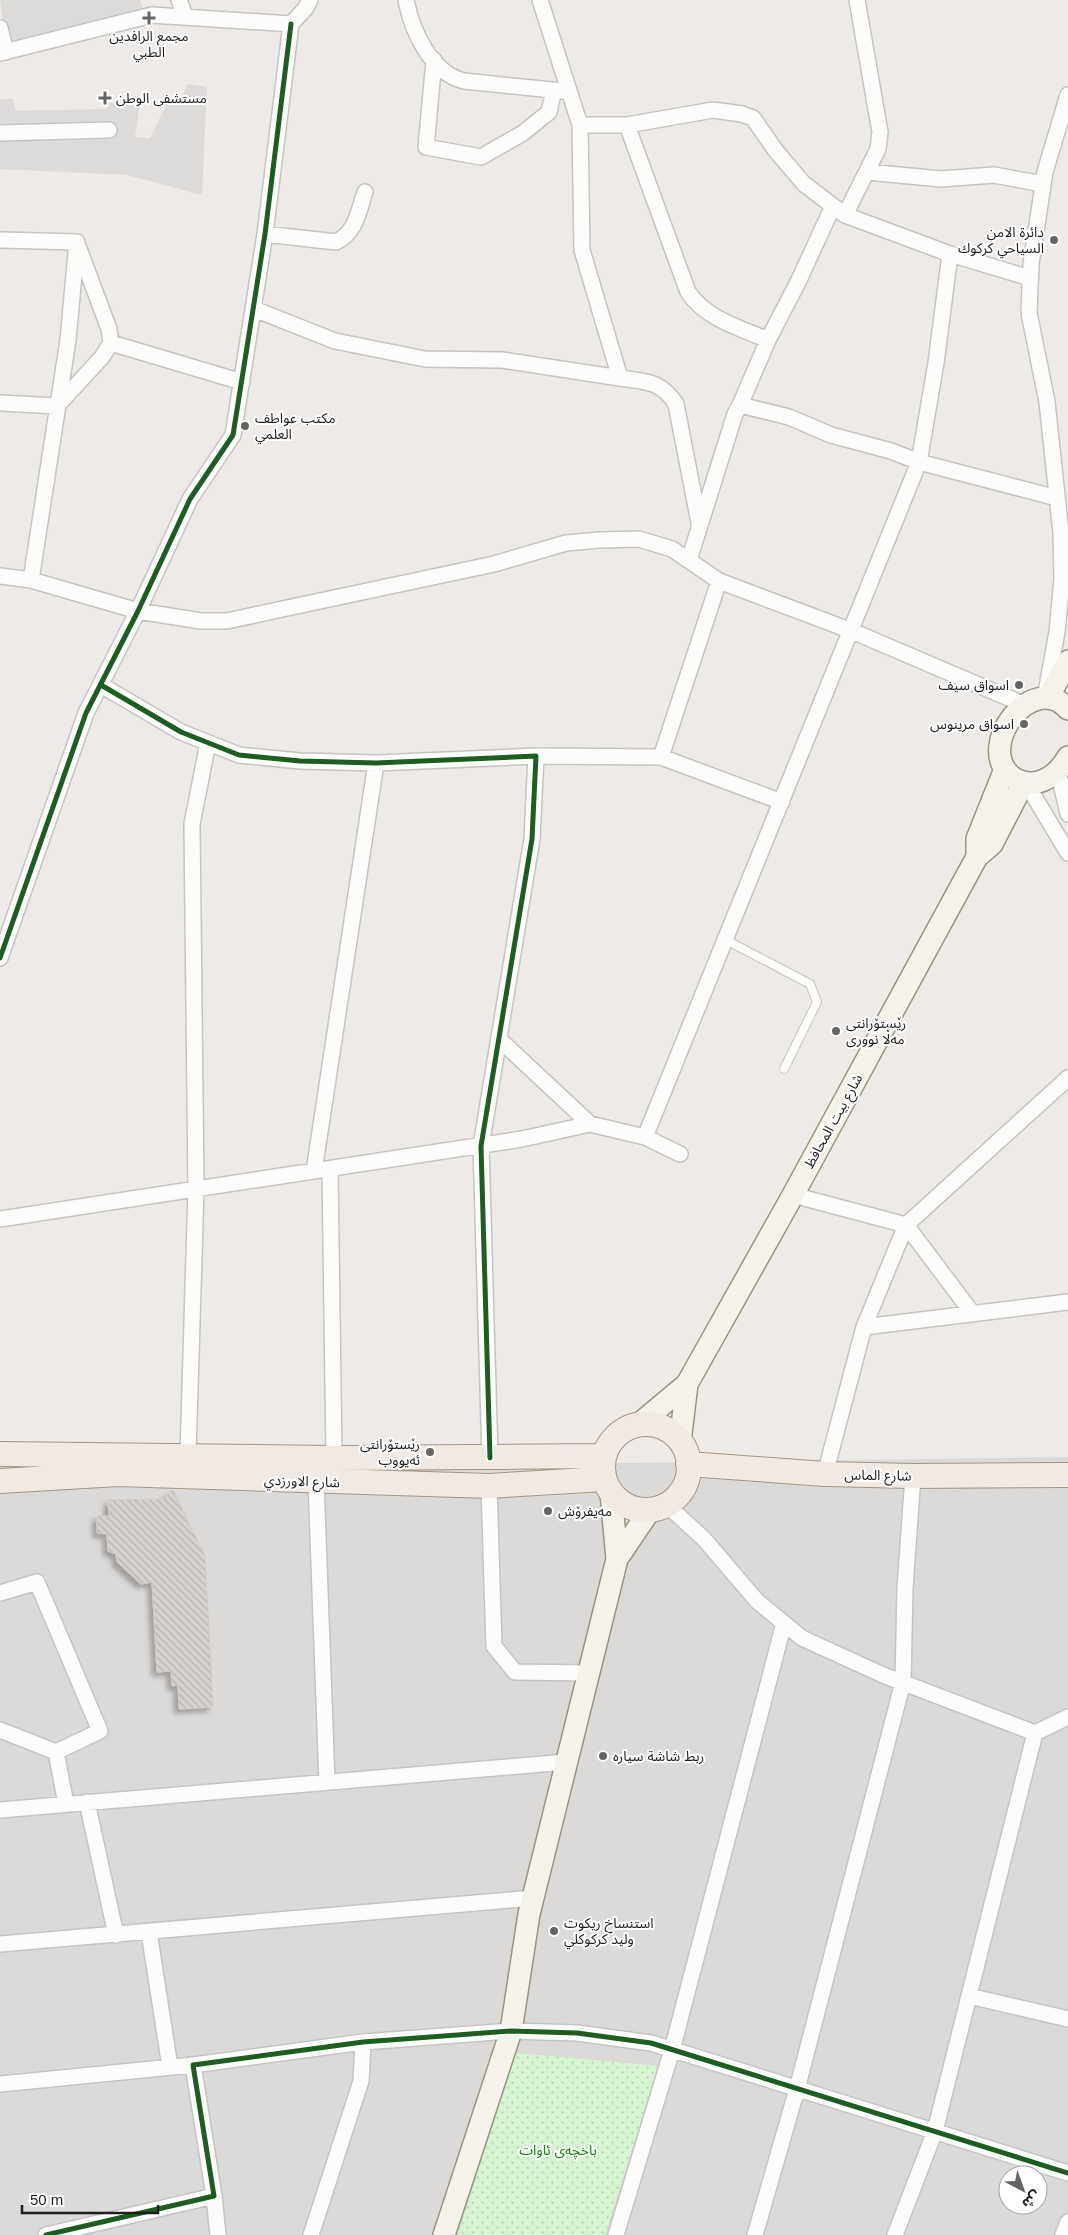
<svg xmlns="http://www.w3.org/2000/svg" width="1068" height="2235" viewBox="0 0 1068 2235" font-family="Helvetica,'Noto Sans Arabic',sans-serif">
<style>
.residential{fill:#dcdad8;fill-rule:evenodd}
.park{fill:url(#park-dots)}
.parking{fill:#dddbda}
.building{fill:url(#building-back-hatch);stroke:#d0cbc8;filter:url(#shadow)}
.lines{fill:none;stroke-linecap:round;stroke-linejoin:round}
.service-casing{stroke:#c5c4c3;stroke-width:10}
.minor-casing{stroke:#c5c4c3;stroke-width:18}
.secondary-casing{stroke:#98967e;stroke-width:24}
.primary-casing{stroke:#a39483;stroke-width:26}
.service{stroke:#fcfcfb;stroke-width:8}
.minor{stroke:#fcfcfb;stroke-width:15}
.secondary{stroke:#f4f2ea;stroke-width:21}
.primary{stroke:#f1eae4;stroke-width:24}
.cycleway-casing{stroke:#fff;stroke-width:8}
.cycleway{stroke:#1b5e20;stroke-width:5}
.poi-dot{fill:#666564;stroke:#fff;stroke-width:2}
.labels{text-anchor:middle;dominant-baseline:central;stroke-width:4;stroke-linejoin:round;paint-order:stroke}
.poi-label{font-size:14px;fill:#1e1e1e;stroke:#fff;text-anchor:start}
.street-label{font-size:14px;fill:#1e1e1e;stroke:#fff}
.park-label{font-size:14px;fill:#0b8503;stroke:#fff}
</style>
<defs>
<pattern id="park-dots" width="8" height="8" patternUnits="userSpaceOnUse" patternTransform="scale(1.25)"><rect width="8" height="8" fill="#d5f4d0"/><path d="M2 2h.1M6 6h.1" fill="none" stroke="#b6d1b2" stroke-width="1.8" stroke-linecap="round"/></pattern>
<pattern id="building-back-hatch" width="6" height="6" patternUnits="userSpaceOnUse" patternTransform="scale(1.25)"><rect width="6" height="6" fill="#d5d2cf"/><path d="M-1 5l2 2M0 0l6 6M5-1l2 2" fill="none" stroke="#b6b4b1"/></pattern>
<filter id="shadow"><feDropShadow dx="-4.5" dy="4.5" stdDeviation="2.5" flood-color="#0004"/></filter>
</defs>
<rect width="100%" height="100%" fill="#edeae7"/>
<path class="residential" d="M1068,1457V2235H0V1465L635,1463ZM1008,2175H1038V2205H1008Z"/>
<path class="park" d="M516,2053L658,2066L605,2235H458Z"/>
<path class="parking" d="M0,0H140L146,15L7,46Z
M188,84L207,87L202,195L127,175L0,169V99H13L16,111L106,109L108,103L140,104L135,137L150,138L168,101L180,100Z"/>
<path class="building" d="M173,1490L205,1556L213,1707L179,1709L178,1685L172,1686L171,1671L157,1672L152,1582L141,1584L117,1562L116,1554L108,1551L107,1534L97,1533V1516H109L108,1500L163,1499Z"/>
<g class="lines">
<defs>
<path id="service" d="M726,940L810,984L817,1002L784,1069"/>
<path id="minor" d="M179,0L185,16
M406,0C412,31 431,73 464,81L562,91
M540,0L580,125H627L713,110L742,114L753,118L776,151L804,184L845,215L950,254L1030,278
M0,28L6,52
M0,53L152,15L291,24L305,9L310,0
M434,60L426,147L481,157L523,133L549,112L554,90
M580,125L582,250L620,378C646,382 660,380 676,404L699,523
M627,125L688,292C706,319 738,327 768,340
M0,133L109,130
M867,172L941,179L994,175L1043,184
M845,215L878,149L880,132L857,0
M265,234L336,242C356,232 358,213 365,192
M0,240L77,242
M254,309L335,341L425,359L502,360L620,378
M111,343L242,382
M0,403L57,406L102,357L111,343L109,329L78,246
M740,405L768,340L799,280L833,206
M689,560L735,414L740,405L789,417L831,435L891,451L919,462L1057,498
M0,576L31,580L138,611L201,621H227L273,611L494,564L566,543L599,540L639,539L672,549L719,581
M31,580L68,340L77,242
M101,685L181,732L239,755L300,761L376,763L536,756L532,839L481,1146L490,1458
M1046,692L1057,632L1062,579L1061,533L1047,402L1029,313L1031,264L1045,172L1068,95
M536,756L661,757L782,802
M661,757L719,581L852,631L1025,705
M1058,770L1068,814
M1026,783L1068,853
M0,958L86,713L138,611L190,499L233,435L265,234L291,24
M499,1039L590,1124
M645,1137L919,462L936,363L950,254
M330,1169L334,1458
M314,1171L376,763
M793,1195L906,1225L973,1314
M0,1219L522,1139L590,1124L645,1137L680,1154
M864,1327L1068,1302
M188,1455L196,1189L192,824L208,743
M825,1474L864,1327L906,1225L1068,1078
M316,1481L327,1782
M489,1486L494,1646L515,1672L588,1673
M667,1505L704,1539L757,1601L802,1638L883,1675L1035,1733L1068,1717
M0,1593L37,1582L100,1731L56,1752L0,1730
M56,1752L66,1804
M87,1802L116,1935
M0,1810L566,1762
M149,1932L170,2067
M0,1944L533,1898
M969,1996L1068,2019
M0,2084L193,2065
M214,2196L218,2235
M46,2235L214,2196L193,2065L363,2042L511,2031L577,2033L651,2043L1068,2173
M311,2235L361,2081L363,2042
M616,2235L672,2050L784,1623
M755,2235L797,2089L903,1682L905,1588L913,1476
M895,2235L935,2131L1035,1733
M1063,2235L1068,2222"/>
<path id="secondary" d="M1048,698L1068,661
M1068,709C1033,670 975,745 1011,776C1017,781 1025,783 1032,783C1048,782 1061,770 1068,757
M977,857V839L1005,769
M638,1425L687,1384
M680,1442L687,1384L793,1195L972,866L977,857L992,844L1024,782
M617,1559L650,1510
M444,2235L511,2031L529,1914L617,1559L611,1493"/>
<path id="primary" d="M603 1467a43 43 0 1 1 86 0a43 43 0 1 1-86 0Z
M0,1454L334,1458L604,1456
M688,1464L825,1474L913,1476L1068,1475
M0,1481L118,1474L489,1486L604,1479"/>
</defs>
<use href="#service" class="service-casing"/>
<use href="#minor" class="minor-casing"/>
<use href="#secondary" class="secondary-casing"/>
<use href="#primary" class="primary-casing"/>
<use href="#service" class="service"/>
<use href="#minor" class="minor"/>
<use href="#secondary" class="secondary"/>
<use href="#primary" class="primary"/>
<defs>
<path id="cycleway" d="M101,685L181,732L239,755L300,761L376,763L536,756L532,839L481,1146L490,1458
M0,958L86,713L138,611L190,499L233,435L265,234L291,24
M46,2235L214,2196L193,2065L363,2042L511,2031L577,2033L651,2043L1068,2173"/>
</defs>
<use href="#cycleway" class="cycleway-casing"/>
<use href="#cycleway" class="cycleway"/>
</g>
<g class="poi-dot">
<path d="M146.5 10.5h5v5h5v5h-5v5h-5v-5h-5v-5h5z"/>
<path d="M102.5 90.5h5v5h5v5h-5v5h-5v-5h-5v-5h5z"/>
<circle cx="1054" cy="240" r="5"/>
<circle cx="245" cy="426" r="5"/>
<circle cx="1019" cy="685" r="5"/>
<circle cx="1024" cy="724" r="5"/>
<circle cx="836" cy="1031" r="5"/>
<circle cx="430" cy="1452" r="5"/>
<circle cx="548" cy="1511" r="5"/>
<circle cx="603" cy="1756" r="5"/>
<circle cx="554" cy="1931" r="5"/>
</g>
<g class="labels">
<g class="poi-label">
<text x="149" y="36" text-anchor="middle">مجمع الرافدين<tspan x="149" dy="16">الطبي</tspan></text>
<text x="116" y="98">مستشفى الوطن</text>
<text x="1044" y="232" text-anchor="end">دائرة الامن<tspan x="1044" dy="16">السياحي كركوك</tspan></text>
<text x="255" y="418">مكتب عواطف<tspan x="255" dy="16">العلمي</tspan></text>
<text x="1009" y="685" text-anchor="end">اسواق سيف</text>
<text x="1014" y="724" text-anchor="end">اسواق مرينوس</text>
<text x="846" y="1023">رێستۆرانتی<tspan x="846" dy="16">مەڵا نووری</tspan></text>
<text x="420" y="1444" text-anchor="end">رێستۆرانتی<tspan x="420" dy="16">ئەیووب</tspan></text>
<text x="558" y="1511">مەیفرۆش</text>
<text x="613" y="1756">ربط شاشة سياره</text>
<text x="564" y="1923">استنساخ ريكوت<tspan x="564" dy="16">وليد كركوكلي</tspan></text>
</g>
<g class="street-label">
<text transform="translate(833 1121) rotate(-61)">شارع بيت المحافظ</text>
<text transform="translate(878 1475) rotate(1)">شارع الماس</text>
<text transform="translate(302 1481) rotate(2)">شارع الاورزدي</text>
</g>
<g class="park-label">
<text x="558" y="2150">باخچەی ئاوات</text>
</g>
</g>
<g transform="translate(1023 2190) rotate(139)"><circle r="24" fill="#ffffff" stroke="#a5a5a5"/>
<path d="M0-4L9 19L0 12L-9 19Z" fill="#666564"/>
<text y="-8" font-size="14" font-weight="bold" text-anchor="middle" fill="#1e1e1e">ش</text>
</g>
<path d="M22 2205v8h136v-8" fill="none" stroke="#1e1e1e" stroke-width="2.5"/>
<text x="30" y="2205" font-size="15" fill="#1e1e1e" stroke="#ffffff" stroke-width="4" paint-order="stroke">50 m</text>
</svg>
